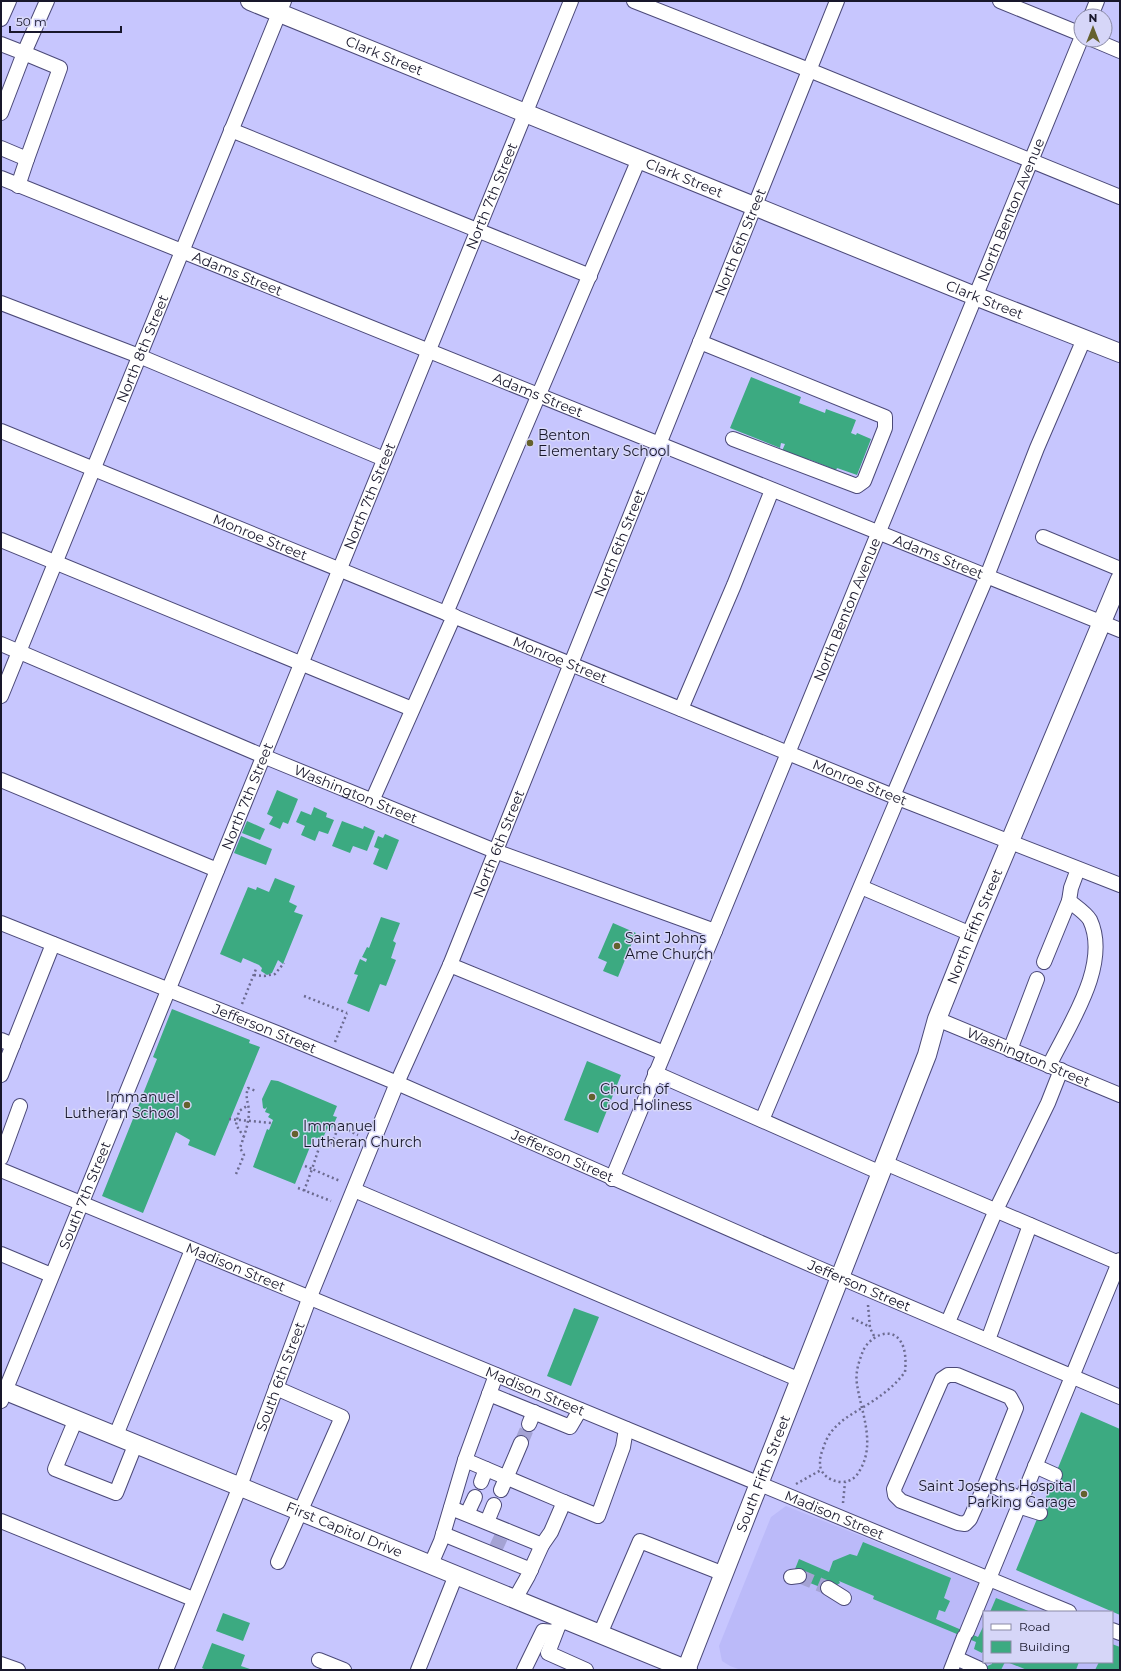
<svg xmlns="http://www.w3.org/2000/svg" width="1121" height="1671" viewBox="0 0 1121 1671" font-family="Montserrat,sans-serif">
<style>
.built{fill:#bbbaf9}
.building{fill:#3caa81}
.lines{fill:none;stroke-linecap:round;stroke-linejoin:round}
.minor-tunnel{stroke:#a4a3d4;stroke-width:14;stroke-dasharray:14 7;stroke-linecap:butt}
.minor-casing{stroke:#4b4978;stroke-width:16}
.major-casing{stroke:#4b4978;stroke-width:20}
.path{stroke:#6c6b90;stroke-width:2.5;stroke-dasharray:2 3;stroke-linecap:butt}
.minor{stroke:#fff;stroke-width:14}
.major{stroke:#fff;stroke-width:18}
.path-bridge{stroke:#6c6b90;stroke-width:2.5;stroke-dasharray:2 3;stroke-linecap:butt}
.poi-dot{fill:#65612e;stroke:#d6d6f8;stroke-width:1.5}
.labels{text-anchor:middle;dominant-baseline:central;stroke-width:3;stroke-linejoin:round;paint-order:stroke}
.street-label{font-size:14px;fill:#18172b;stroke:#d6d6f8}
.poi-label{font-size:14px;fill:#18172b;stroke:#d6d6f8;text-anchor:start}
</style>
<rect width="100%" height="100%" fill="#c7c6fe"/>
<path class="built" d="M786,1506L1051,1612H984V1662H1112V1636L1120,1640V1670H741L730,1666L722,1661L719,1646L771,1517Z"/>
<path class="building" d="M751,377L801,397L799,403L825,413L826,409L856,420L851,433L856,435L857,433L871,439L857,475L837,468L836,470L808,459L807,461L782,451L785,444L781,443L780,448L730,428Z
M277,790L298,799L288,824L283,822L280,829L269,824L273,817L267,814Z
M314,807L327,813L326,817L334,820L328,834L319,831L315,841L301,835L305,826L296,822L301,811L311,815Z
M247,821L265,829L260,840L242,833Z
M342,821L363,829L364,826L375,831L367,851L353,846L350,853L332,846Z
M385,834L399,840L387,870L373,864L379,849L374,847L378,836L383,838Z
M241,836L272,849L266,865L234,853Z
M275,878L295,886L289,902L297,906L294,912L303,915L283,964L278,960L272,973L267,975L261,971L262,968L259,965L243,958L241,963L220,954L248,887L256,890L257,887L269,892Z
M381,917L400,923L393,941L396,943L391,958L396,960L386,986L380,984L369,1012L347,1003L358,975L354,974L360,959L366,962L367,959L362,957L367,947L369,948Z
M613,923L636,933L618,977L603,971L607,962L598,958Z
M172,1009L250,1040L249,1043L260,1047L215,1156L188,1145L190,1140L176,1132L143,1213L102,1196L157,1059L153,1057Z
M587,1061L621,1075L598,1133L564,1120Z
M271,1080L278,1081L337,1106L333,1116L337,1117L331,1130L327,1129L322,1140L314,1137L295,1184L253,1167L267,1129L269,1130L273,1120L268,1117L270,1114L265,1112L267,1107L265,1109L263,1108L262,1099Z
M574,1308L599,1317L571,1386L547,1376Z
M1081,1412L1120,1429V1615L1016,1570Z
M863,1542L951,1578L944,1598L950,1601L945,1612L939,1610L936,1619L978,1637L984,1625V1650L982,1653L974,1649L976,1642L873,1599L874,1596L839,1581L840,1583L837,1585L835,1584L825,1589L800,1579L795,1569L799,1559L829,1572L833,1561L850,1554L857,1556Z
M996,1598L1031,1612H990Z
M223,1613L250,1623L243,1641L216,1631Z
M212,1643L245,1655L241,1666L253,1670H206L202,1668Z
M1112,1644L1120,1647V1670H1095L1099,1662H1112Z
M992,1662H1005L1001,1670H978L992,1664Z
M1007,1662H1079L1076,1670H1027Z"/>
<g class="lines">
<path class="minor-tunnel" d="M521,1443L529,1424
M495,1550L501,1537
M799,1576L828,1588"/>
<defs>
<g id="minor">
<path d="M634,1L809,70L1120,197"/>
<path d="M1000,1L1081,34"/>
<path d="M1091,16L1097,1"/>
<path d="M1,19L9,1"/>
<path d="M1094,40L1120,51"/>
<path d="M1,44L24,53L47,1"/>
<path d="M1,113L24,53L60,68L27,159L1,148"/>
<path d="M231,130L590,276"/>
<path id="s1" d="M1,178L1120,630"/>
<path d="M18,186L27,159"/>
<path d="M1,303L139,356L384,459"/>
<path d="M700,342L885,417V428L864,481L857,486L733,439"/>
<path id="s2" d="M1,431L893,796L1120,885"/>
<path d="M1043,537L1120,569"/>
<path d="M1,540L412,709"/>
<path d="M446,613L639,159"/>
<path id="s3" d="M1,644L263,756L495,851L715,931"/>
<path id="s4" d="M1,696L284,1"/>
<path d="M681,709L734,585L772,490"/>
<path d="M1,780L217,870"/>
<path d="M893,796L987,576L1037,448L1084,339"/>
<path d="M372,801L454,616"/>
<path d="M861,887L971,934"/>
<path id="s5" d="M1,923L277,1033L397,1083L816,1267L1120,1397"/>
<path d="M1044,962L1069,901"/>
<path d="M450,965L664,1053"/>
<path id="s6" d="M937,1019L1120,1095"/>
<path d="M1,1040L13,1045"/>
<path d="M1010,1050L1037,979"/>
<path d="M1049,1066C1068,1026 1111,965 1090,920C1086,913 1075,906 1069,901L1071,888L1078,869"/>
<path d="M655,1073L881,1173"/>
<path d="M1,1075L53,944"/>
<path d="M762,1120L898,798"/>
<path d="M1,1158L20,1106"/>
<path d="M885,1163L1119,1263"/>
<path id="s7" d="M1,1170L1069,1612"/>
<path id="s8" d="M612,1179L715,931L1081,39"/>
<path d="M354,1190L800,1380"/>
<path d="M1,1254L51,1275"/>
<path d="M948,1322L996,1210L1048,1103L1061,1070"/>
<path d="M988,1340L1030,1225"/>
<path d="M276,1388L342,1417L278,1562"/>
<path d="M489,1394L570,1427L580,1410"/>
<path id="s9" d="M1,1401L571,1"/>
<path d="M76,1419L55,1469L116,1493L136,1443"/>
<path d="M529,1424L534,1412"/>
<path d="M116,1435L192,1250"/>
<path d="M465,1460L564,1502L551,1532L542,1545L528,1576L515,1599"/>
<path d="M1035,1466L1055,1475"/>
<path d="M481,1482L486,1469"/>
<path d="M986,1483L1016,1408L1010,1397L957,1375H948L942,1379L894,1489L895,1495L901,1501L958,1523L965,1524L970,1519L986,1483L1021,1499"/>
<path d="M501,1490L521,1443"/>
<path d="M564,1502L598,1516L623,1447L626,1429"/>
<path d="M1018,1506L1040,1513"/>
<path d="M451,1508L542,1545"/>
<path d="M467,1514L475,1497"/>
<path d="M1,1521L193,1599"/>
<path d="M487,1522L494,1505"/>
<path d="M443,1534L531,1570"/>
<path d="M431,1564L441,1541L465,1460L496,1375"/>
<path d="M791,1577L799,1576"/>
<path d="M828,1588L844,1598"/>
<path d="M563,1619L558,1627L548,1653L586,1670"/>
<path d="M1112,1630L1120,1633"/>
<path d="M967,1632L1120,1260"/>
<path d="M600,1634L640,1541L724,1574"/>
<path d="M956,1658L980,1669"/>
<path d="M319,1660L344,1670"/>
<path d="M1,1664L18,1670"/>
<path id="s10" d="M166,1670L240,1486L309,1299L397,1083L450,965L837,1"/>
<path d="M418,1670L456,1575"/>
<path d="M524,1670L543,1631L555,1632"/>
<path d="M951,1670L964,1637"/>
</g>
<g id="major">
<path id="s11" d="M250,1L975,296L1120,353"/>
<path id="s12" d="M1,1389L688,1670"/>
<path id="s13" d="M686,1670L927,1055L937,1019L971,934L1120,579"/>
</g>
</defs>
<use href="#minor" class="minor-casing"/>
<use href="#major" class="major-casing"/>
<path class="path" d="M254,975L264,976L275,974L284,963
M304,996L347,1013
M242,1004L256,969
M335,1042L347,1013
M339,1126L358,1135
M244,1137L236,1125L239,1111L247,1106
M305,1166L312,1169L320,1145H331L339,1126L335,1125
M236,1174L244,1155L240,1148C244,1136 249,1124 249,1110C248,1102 245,1097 248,1088L256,1091
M298,1188L331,1201
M304,1191L312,1169L340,1181
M868,1305L870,1328L874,1336
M852,1318L870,1327
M796,1484L821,1470C819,1462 820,1456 823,1449C830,1423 852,1415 873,1401C885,1393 896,1384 905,1372C906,1363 906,1350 901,1342C891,1325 869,1337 863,1351C859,1361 855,1373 857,1384C861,1412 876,1443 860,1470C856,1478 850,1482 841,1482C832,1481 826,1478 821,1470
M843,1503L845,1482"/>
<use href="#minor" class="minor"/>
<use href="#major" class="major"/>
<path class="path-bridge" d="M229,1119L272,1123"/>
</g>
<g class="poi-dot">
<circle cx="530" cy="443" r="4"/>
<circle cx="617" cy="946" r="4"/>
<circle cx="592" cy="1097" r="4"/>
<circle cx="187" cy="1105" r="4"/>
<circle cx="295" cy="1134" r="4"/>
<circle cx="1084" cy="1494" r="4"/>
</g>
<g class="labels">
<g class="street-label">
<text stroke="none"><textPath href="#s11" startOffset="145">Clark Street</textPath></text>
<text stroke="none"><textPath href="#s11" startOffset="469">Clark Street</textPath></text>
<text stroke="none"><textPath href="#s9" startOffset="1301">North 7th Street</textPath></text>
<text stroke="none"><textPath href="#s8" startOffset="1048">North Benton Avenue</textPath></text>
<text stroke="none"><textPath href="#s10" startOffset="1539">North 6th Street</textPath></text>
<text stroke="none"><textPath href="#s1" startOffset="255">Adams Street</textPath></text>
<text stroke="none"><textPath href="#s11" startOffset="793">Clark Street</textPath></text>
<text stroke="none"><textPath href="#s4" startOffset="375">North 8th Street</textPath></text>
<text stroke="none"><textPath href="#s1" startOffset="579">Adams Street</textPath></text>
<text stroke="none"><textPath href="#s9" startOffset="977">North 7th Street</textPath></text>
<text stroke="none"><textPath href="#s2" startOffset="280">Monroe Street</textPath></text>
<text stroke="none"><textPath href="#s10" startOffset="1215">North 6th Street</textPath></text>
<text stroke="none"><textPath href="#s1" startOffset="1011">Adams Street</textPath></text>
<text stroke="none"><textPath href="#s8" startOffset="616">North Benton Avenue</textPath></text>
<text stroke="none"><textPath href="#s2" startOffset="604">Monroe Street</textPath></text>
<text stroke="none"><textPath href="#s2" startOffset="928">Monroe Street</textPath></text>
<text stroke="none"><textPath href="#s3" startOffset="385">Washington Street</textPath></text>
<text stroke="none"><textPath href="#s9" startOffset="653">North 7th Street</textPath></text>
<text stroke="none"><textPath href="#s10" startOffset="891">North 6th Street</textPath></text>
<text stroke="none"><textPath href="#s13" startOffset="798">North Fifth Street</textPath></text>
<text stroke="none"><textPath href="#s5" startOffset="284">Jefferson Street</textPath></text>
<text stroke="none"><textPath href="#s6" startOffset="99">Washington Street</textPath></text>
<text stroke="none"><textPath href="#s5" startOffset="608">Jefferson Street</textPath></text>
<text stroke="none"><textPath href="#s9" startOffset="222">South 7th Street</textPath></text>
<text stroke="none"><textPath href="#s7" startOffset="254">Madison Street</textPath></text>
<text stroke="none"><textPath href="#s5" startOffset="932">Jefferson Street</textPath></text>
<text stroke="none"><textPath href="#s10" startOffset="315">South 6th Street</textPath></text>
<text stroke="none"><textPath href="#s7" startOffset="578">Madison Street</textPath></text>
<text stroke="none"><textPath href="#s13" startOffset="211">South Fifth Street</textPath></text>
<text stroke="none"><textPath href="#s7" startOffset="902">Madison Street</textPath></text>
<text stroke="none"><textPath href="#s12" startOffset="371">First Capitol Drive</textPath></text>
</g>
<g class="poi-label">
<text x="538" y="435">Benton<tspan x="538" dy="16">Elementary School</tspan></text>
<text x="625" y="938">Saint Johns<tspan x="625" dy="16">Ame Church</tspan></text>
<text x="600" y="1089">Church of<tspan x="600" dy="16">God Holiness</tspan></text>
<text x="179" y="1097" text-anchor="end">Immanuel<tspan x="179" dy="16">Lutheran School</tspan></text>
<text x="303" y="1126">Immanuel<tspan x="303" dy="16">Lutheran Church</tspan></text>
<text x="1076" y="1486" text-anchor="end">Saint Josephs Hospital<tspan x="1076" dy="16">Parking Garage</tspan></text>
</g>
</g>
<rect width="1121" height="1671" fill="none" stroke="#18172b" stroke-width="4"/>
<rect x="983" y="1611" width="130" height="52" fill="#d6d6f8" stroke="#8a8aa6"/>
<rect x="991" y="1624" width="20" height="6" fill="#ffffff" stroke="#8a8aa6"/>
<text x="1019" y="1631" font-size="12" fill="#18172b">Road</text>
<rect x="991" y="1641" width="20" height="12" fill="#3caa81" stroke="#8a8aa6"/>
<text x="1019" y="1651" font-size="12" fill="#18172b">Building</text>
<g transform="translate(1093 28)"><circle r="19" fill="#d6d6f8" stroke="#8a8aa6"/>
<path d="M0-3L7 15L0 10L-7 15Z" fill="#65612e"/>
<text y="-6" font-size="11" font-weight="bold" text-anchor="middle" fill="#18172b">N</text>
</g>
<path d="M10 26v6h111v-6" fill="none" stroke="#18172b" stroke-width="2"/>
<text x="16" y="26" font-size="12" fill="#18172b" stroke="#d6d6f8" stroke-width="3" paint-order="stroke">50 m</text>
</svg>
